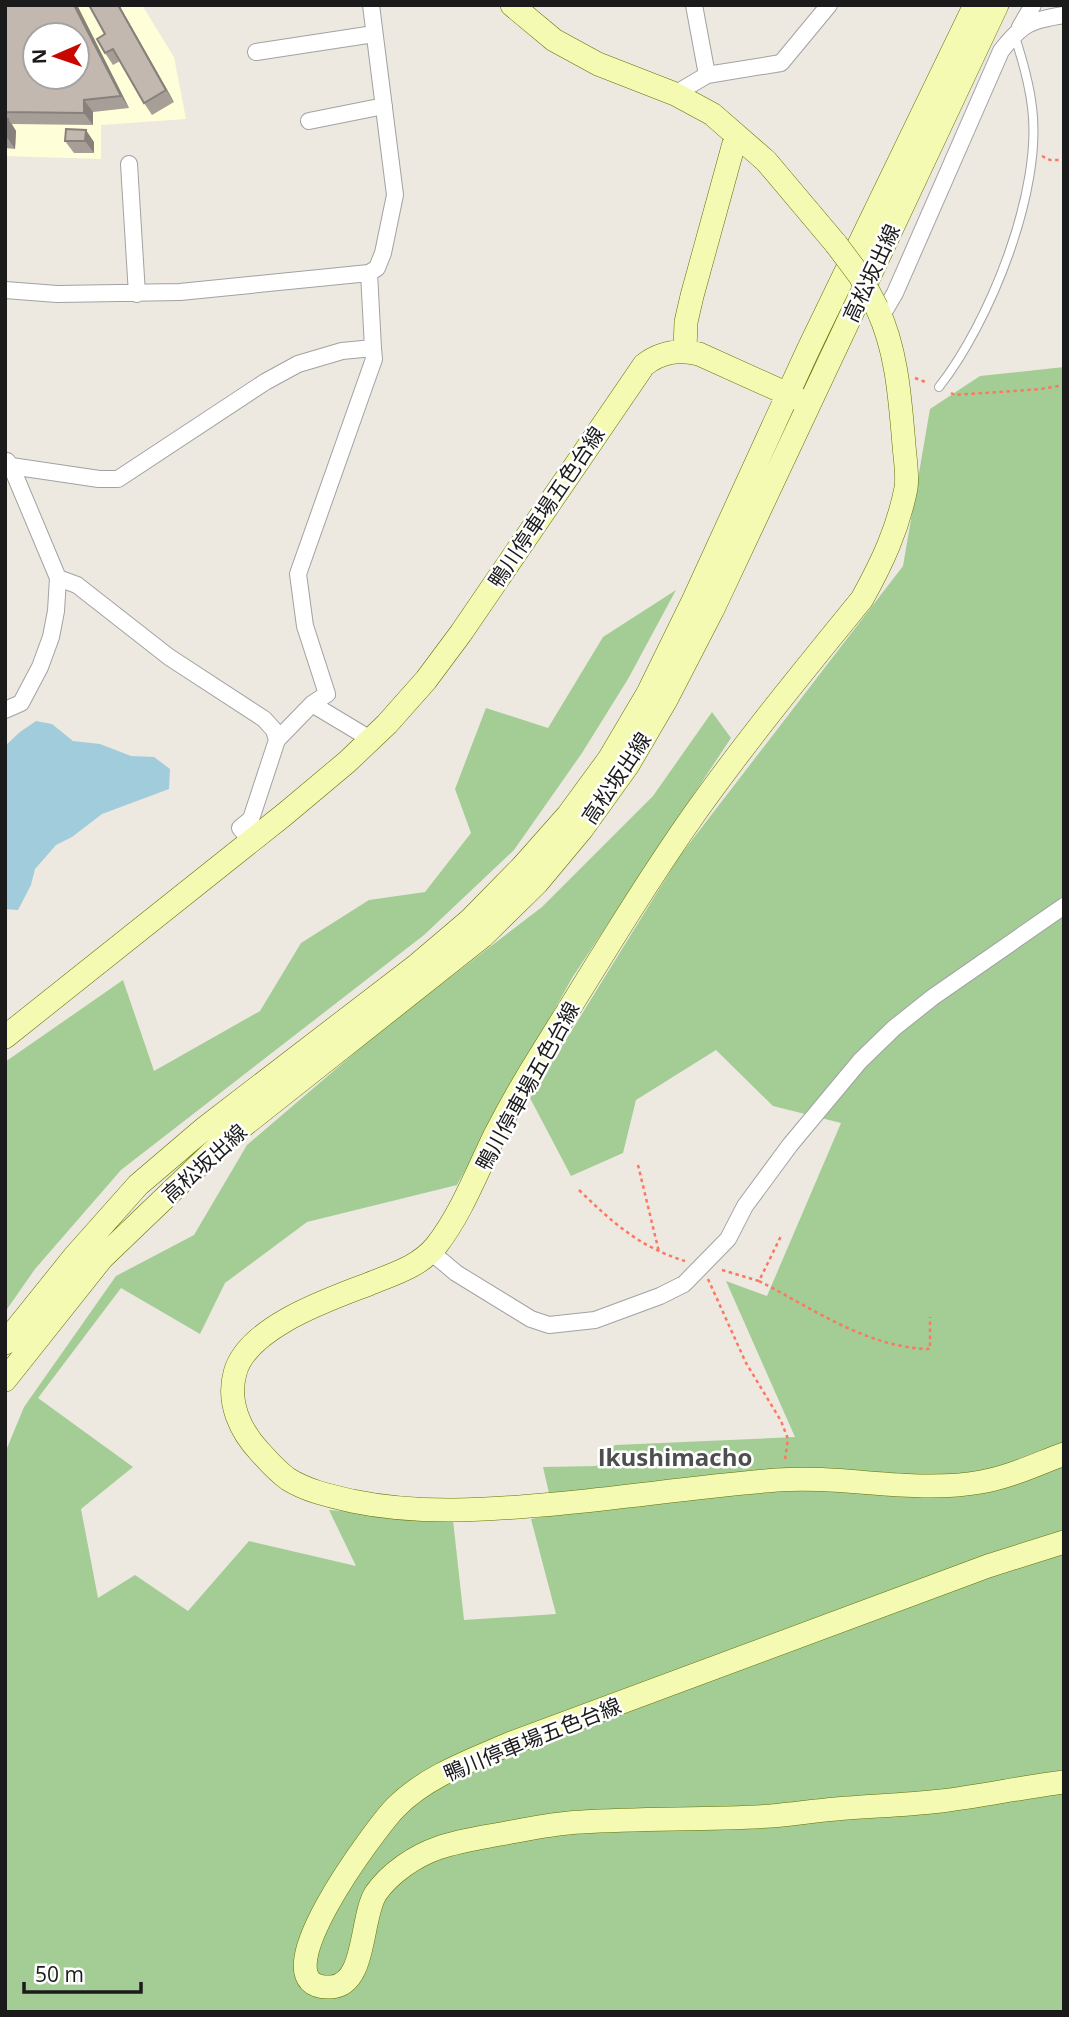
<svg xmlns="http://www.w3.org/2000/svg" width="1069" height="2017" viewBox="0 0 1069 2017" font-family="'Open Sans','Noto Sans JP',sans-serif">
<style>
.education{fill:#feffd8;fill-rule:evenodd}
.forest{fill:#a3cd94}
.water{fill:#a0ccdc}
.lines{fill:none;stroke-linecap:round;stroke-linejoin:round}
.lane-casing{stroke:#a2a2a2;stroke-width:10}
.street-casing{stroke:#a2a2a2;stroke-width:18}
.secondary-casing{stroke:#627103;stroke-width:24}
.path{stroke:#fb7863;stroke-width:2.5;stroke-dasharray:3.5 3.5;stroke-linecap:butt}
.lane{stroke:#fff;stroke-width:8}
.street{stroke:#fff;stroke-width:16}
.secondary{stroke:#f4fab2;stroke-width:23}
.secondary-bridge-casing{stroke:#627103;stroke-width:24;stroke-linecap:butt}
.secondary-bridge{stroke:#f4fab2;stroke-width:23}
.wall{fill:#a79e97}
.shaded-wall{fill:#88817b}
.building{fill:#c2b8b0;stroke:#88817b;stroke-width:2;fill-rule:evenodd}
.labels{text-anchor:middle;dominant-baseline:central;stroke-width:5;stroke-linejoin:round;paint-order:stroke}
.street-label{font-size:21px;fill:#1b1b1b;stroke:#fff}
.quarter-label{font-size:24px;font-weight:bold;fill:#4e4e4e;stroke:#fff}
</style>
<rect width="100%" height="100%" fill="#ede9e0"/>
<path class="education" d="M5,5H142L174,57L186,119L101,125V159L5,156ZM35,35H77V77H35Z"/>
<path class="forest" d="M1064,367V2012H5V1453L24,1407L116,1276L194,1235L247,1145L378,1033L542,907L653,796L712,712L731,738L572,978L457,1185L307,1222L225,1283L200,1334L121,1288L38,1398L133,1467L81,1509L98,1598L135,1575L188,1611L249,1541L356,1566L329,1510L453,1520L464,1620L556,1614L531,1519L554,1515L543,1467L596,1466L615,1445L795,1437L726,1281L767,1296L841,1123L773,1106L716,1050L636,1100L623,1153L571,1176L530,1098L679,857L903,566L930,409L980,376Z
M676,590L628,679L582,753L514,850L424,935L121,1170L35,1269L5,1312V1062L123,980L154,1071L260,1011L301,943L369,900L425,892L471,833L455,789L486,708L548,728L603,637Z"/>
<path class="water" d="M36,721L52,724L73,741L100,744L131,756L154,757L170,769L169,789L102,814L72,837L56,845L35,869L31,885L18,910L5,909V746L20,732Z"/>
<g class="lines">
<defs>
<path id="lane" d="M939,387C990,322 1043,190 1032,107C1029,82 1022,58 1014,34"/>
<path id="street" d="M1020,27L1033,5
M256,52L374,34
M707,75L781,63L829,5
M675,94L707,75L694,5
M309,121L384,106
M129,164L137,294
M5,290L57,294L180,292L369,273
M881,317L895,293L1001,51C1022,24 1030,20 1064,15
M7,461L11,466L58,578
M11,466L99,479H118L265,382L298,364L342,351L373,348L369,273L377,268L383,253L395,195L371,5
M312,704L372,740
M5,710L21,703L40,667L51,637L56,611L58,578L77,585L169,657L264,719L274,730L277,740L251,819L240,828L251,841
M277,740L312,704L327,694L305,626L298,574L374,359L373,348
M431,1252L456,1273L531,1319L549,1325L595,1320L660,1296L684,1284L728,1239L745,1206L790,1145L860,1061L894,1028L933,997L1064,906"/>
<path id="secondary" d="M512,5L554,40L598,64L675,94L712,114L766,161L836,244
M877,308C897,350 900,399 904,445C905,459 908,475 906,488C898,529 882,563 862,599C805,669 747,740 695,813C641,890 593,971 543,1051C526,1078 510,1106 495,1135C477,1172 461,1214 436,1246C419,1267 393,1274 369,1284C330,1299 247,1327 235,1373C227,1402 240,1431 260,1452C268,1461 278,1472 288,1479C307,1491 330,1496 352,1501C419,1515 488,1510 555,1504C629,1497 703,1486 777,1480C845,1475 914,1494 981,1482C1010,1477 1037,1464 1064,1454
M685,350L686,322L692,296L736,136
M5,1037L285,814L347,762L387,724L426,680L461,633L644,365C661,352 678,349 699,354L801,400
M5,1343L74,1257L138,1185L206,1127L417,965L470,920L522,867L568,815L609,759L648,693L694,599L808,350L975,5
M5,1380L102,1258L224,1141L483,936L537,883L582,829L628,765L666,700L713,609L997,5
M1064,1542L988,1566L509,1744C470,1761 427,1776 396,1807C378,1825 252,1991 331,1987C367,1985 360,1917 376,1893C390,1873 415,1856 438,1848C458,1841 479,1838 501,1834C527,1829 555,1823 582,1822C645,1818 708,1820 771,1816C793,1814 814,1811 836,1809C871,1806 906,1805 941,1801C982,1796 1023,1787 1064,1782"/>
</defs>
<use href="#lane" class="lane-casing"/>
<use href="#street" class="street-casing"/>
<use href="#secondary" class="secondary-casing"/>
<path class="path" d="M1042,156L1050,160H1064
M915,378L928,383
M951,393L955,395L1041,389L1064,385
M638,1165L659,1252
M579,1190C612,1222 639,1247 685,1261
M722,1270L759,1281L782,1234
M708,1279L746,1363L781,1421L788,1439L785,1459
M759,1281C812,1308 867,1348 930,1349V1317"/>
<use href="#lane" class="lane"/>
<use href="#street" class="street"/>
<use href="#secondary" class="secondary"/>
<defs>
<path id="secondary-bridge" d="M836,244L860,276L877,308"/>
</defs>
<use href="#secondary-bridge" class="secondary-bridge-casing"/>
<use href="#secondary-bridge" class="secondary-bridge"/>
</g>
<path class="wall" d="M5,5H77L129,108L93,112V125L12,124L16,131L15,149L5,148Z
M119,5L174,102L152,115L144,103L120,61L113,65L105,53V34Z
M65,141L94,142V153H74Z"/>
<path class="shaded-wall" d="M74,5H77L129,108L121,96Z
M118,5H119L174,102L166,90Z
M84,100L93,112V125L84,113Z
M8,119L16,131L15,149L7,137Z
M86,130L94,142V153L85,141Z"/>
<path class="building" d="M5,5H74L121,96L84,100V113L5,112ZM35,35H77V77H35Z
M89,5H118L166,90L144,103L113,49L105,53L97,39L105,34Z
M5,119H8L7,137L5,136Z
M66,129L86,130L85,141H65Z"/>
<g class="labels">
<g class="street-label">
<text transform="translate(871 273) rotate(-65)">高松坂出線</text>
<text transform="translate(546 507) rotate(-56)">鴨川停車場五色台線</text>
<text transform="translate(616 778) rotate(-56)">高松坂出線</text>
<text transform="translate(527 1086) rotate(-61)">鴨川停車場五色台線</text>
<text transform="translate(204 1163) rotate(-42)">高松坂出線</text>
<text transform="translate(532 1739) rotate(-22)">鴨川停車場五色台線</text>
</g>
<g class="quarter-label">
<text x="675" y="1456">Ikushimacho</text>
</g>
</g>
<rect width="1069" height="2017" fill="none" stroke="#1b1b1b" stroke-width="14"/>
<g transform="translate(56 56) rotate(268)"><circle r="33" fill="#ffffff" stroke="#a4a4a4" stroke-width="2"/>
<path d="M0-5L12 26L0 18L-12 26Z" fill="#c70700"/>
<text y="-10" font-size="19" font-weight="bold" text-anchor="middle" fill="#1b1b1b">N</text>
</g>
<path d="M24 1982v10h117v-10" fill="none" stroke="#1b1b1b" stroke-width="3.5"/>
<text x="35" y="1982" font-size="21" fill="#1b1b1b" stroke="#ffffff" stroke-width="5" paint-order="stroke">50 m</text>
</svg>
